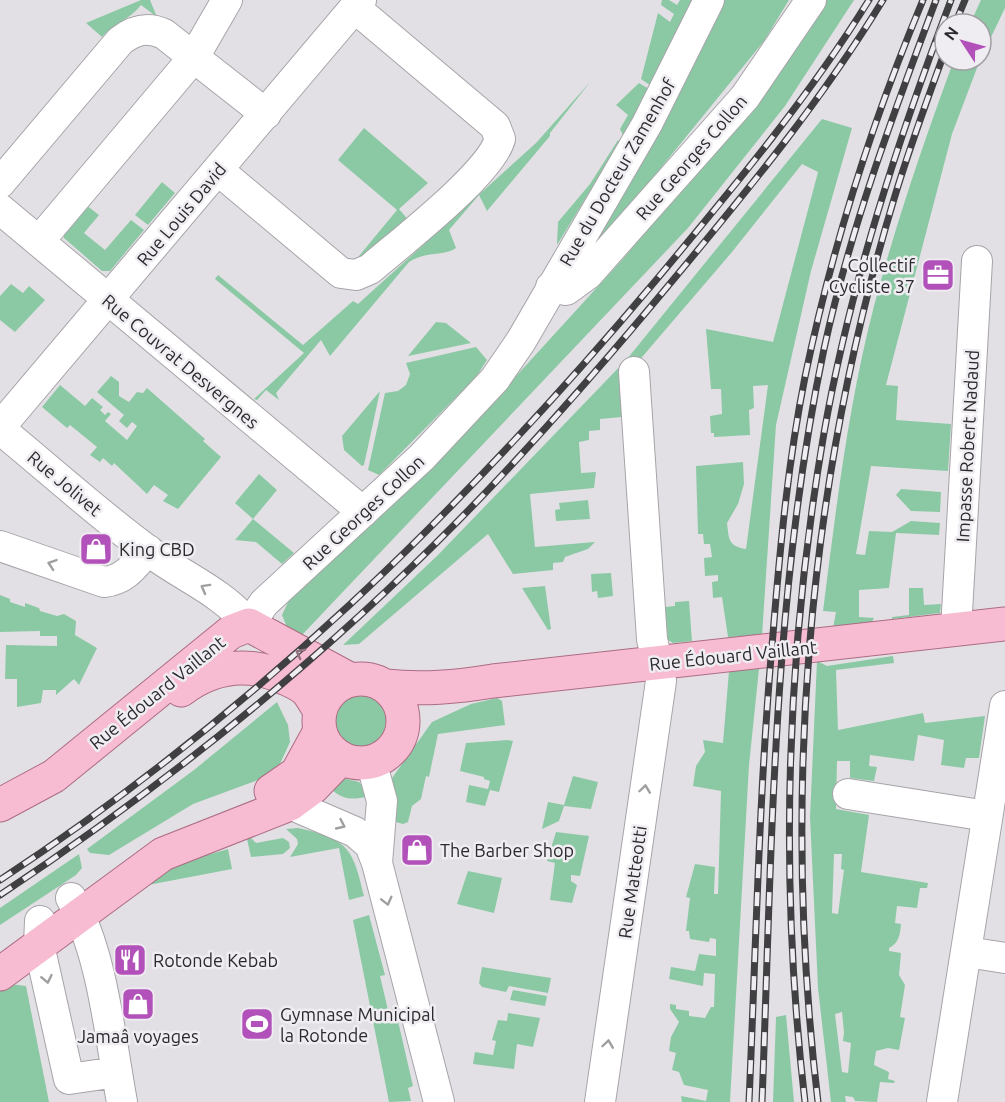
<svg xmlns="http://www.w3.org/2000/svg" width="1005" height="1102" viewBox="0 0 1005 1102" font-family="Ubuntu,sans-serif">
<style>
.green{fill:#8bc9a4;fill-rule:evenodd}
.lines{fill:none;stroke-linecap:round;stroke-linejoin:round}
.minor-casing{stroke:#a7a4a9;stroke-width:32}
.major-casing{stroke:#ac6c83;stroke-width:35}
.minor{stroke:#fff;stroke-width:30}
.major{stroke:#f7bcd1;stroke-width:33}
.rail-casing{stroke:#403f41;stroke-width:7}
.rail{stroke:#f0edf2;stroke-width:4.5;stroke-dasharray:14;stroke-linecap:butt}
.oneway{stroke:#a09fa0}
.oneway2{stroke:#91737e}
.labels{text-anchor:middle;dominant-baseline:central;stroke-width:5;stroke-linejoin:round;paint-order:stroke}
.street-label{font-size:18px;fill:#2b2a2c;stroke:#f0edf2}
.poi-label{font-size:18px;fill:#2b2a2c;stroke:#f0edf2;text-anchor:start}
</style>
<rect width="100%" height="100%" fill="#e3e0e5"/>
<path class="green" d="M141,0H150L157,17L141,5C131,19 113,24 102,37L86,23Z
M662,0H669L677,5L680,0H695L651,86L641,79L658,13L670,22L674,14L661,5Z
M725,0H789L764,41L603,239L598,240L596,238L662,128Z
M825,0H854L785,106L688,228L302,635L287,627L282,615L289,600L465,432L622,260L704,163Z
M981,0H1005V8L981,58V24H970Z
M954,60H980L952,134L886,385L898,386L896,420L951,424L948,471L871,466L856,554L865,555L869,531L892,532L911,521L940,523L939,535L896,533L889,588L859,590V617L874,618L872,622L833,628L836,612L823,611C836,509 848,406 874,306C896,223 924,141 954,60Z
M591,81L550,133V136L487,211L479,195L449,230L456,248C443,257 428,250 409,262L330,356L321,340L276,393L279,400L266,390L257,400L254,399L304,353L215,279L218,275L303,345L353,301L358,304L536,143Z
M639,83L649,89L623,135L620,129L628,115L616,105Z
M822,119L852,128L811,271L776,425L762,636L728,637L722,597L713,598L712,582L718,581V575L705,576L704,558L712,557L710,544H704L703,534H698L696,466L743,462L744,484L738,504L727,523C729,539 728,546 746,549L768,385L753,386L754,408L749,410L750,435L714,437V433H711L710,416L722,414L721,389H711L706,329L773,342L818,172L802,164L732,252L619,384L622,417L600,419V430L589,431V440L579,442L581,473L596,472L594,488L530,494L535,547L595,542L588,549L565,557L563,562L553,563V570L513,574L488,534L359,644L343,645L438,555L627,359Z
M364,128L428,183L399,209L410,222L354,262L397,210L338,160Z
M618,140L620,142L557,245L558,222L590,184Z
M162,182L175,193L148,225L135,215Z
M86,205L99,215L84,233L105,250L131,220L144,230L110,271H102L64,238V231Z
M11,284L23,293L29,286L45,300L15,332L0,320V296Z
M436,322L446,323L471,343L408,356Z
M476,347L487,360L476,377L379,475L368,470L385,393L398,391L406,385L410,374L406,363Z
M111,376L119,382V396L129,402L137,392L143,393L147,388L205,439L203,441L221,457L178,509L163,501L168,495L154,485L147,494L114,463L112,466L103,458L100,462L90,455L97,447L70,425L67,428L42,407L60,385L85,406L92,398L103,407L100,410L105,415L108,412L111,414L105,421L127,440L137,426L132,422L127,428L119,421L124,415L97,392Z
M380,391L364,465L362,466L344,450L342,436Z
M259,474L277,490L253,519L294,553L282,564L256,542L235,540L253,519L235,503Z
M901,489L941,492L940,512L911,511L896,495Z
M588,500L590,519L556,521L555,510L560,509L559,503Z
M611,573L613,596L598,598L597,591L592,592L591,574Z
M545,586L551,629L548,630L522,588Z
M909,588H923L924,605L941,604L940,613L892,619V617L909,615Z
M0,595L10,599V602L25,607V603L39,608L40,611L57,616L64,614L76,621L75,635L97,648L79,685L74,679L56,695V690H43L41,703L17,707V679H5L6,645L57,646V636H40V631L0,632Z
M689,601L692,641L673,643L668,640L665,607L675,606V602Z
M893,656L894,663L836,670L838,730L923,713L925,723L985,716L979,758H966L964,768L941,765L944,740L918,735L914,761L870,755L869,766L877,767L874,781L850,778V761H837L836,809L869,815L861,872L928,883L927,888H920L917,908L897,906L895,923L901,924C900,935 899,943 889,948V951L901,953L899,975L905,985L900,1017L905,1018L899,1050L888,1048L876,1051L874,1065L889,1072L888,1079L895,1081L894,1083L880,1082L877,1102L855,1101L853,1097L845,1096L846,1102H831L818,988L810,817L817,661L827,666ZM834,854H842L841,869L844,870L838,914L832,913ZM842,1012L844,1032L843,1041L851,1043L848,1073L842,1072L835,1014Z
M759,669L749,765L730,1102H682L681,1096L706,1101L708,1090L684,1085L679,1072L672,1070L676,1053L669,1051L671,1037L679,1022L670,1009V1004L676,1005V1009L689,1011V1016L705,1018L711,1007H714L715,974L704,973L703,986L669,979L671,967L695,971L699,954L716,956V939L710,938L709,942L690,939L689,931H686L690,898L686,897L695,864L715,867L714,894H718L721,791L693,786L696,766L705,752L703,740L723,743L729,671Z
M330 720a28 28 0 1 1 56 0a28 28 0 1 1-56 0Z
M497,698L502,701L505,725L438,734L429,777L426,776L421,799L412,806L408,822L403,824L396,822L392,778L432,722L471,704Z
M277,702L288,725L290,742L280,764L266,777L193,804L109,855L90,853L87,849L194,770Z
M508,740L513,741L499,792L490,790L485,806L466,802L469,785L488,789L490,781L484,779V777L460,771L466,743Z
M573,776L598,782L591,809L564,806L559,821L542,829L548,802L564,805Z
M343,778L359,782L371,796C352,800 343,801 329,787Z
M298,828C348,839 353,848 364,896L349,900L339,848L290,857L298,844L297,839L286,829Z
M556,832L589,836L580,876L571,875V881L577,885L572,903L550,900L555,863L547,861Z
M251,838L256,843L283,838L289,842L290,848L283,854L251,857L247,839Z
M228,849L232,869L148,885L179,863Z
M79,854L82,868L76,875L0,925V908Z
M468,871L502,878L494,913L457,904Z
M369,915L385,975L380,976L388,1010L395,1008L413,1086L408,1088L411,1101L389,1102L353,920Z
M482,967L551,978L548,993L509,986L506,992L482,987L479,983Z
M10,984L26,986L49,1102H0V990Z
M513,990L547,996L545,1006L510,1000Z
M508,1013L540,1018L533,1047L517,1044L514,1069L473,1064L475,1052L493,1055L496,1041L492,1040L498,1020L507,1021Z
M786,1015L794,1102H773L776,1017Z"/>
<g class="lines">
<defs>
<path id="minor" d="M218,170L341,273L356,275L370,269C400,243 490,174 500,139L495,126L355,8
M0,183L120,41C134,30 147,26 164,34L266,114
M0,209L363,512
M39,241L194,57L227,0
M551,287L566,290L588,274L745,97L811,0
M0,427L361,0
M0,429C50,470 98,514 150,552C183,577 223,592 249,625L264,603L422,457L495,379L521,341L647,124L709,0
M0,546L104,582C125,580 134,566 148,550
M956,630L977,261
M371,761L382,801L377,863L439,1102
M848,794L987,816
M290,804L355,832L370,845L377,863
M71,898C103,954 110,1038 122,1102
M40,921L39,945L69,1079L117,1072
M967,952L1005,958
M600,1102L661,681L652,639L634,372
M942,1102L1005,706"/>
<path id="major" d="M319 721a42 42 0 1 1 84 0a42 42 0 1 1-84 0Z
M385,686C423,690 456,687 493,681L1005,624
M181,690C214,665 250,661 287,679C294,682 302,686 307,691C312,697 316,705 320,711
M271,791L297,773L320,731
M0,805L54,776L231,632L249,625L351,680
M0,974L163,854L290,804L313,787L341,758"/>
</defs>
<use href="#minor" class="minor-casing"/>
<use href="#major" class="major-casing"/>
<use href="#minor" class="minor"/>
<use href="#major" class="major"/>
<defs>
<path id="rail" d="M955,24L965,0
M0,880C254,713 462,511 657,279C732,189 807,100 869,0
M0,895C164,786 319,662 457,522C533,445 604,363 673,280C748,190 822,100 883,0
M749,1102C756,946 759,790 773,634C780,548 788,462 805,377C832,247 872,122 923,0
M762,1102C772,851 772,596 824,349C850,229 893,115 936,0
M805,1102C779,879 786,654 824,433C850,285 898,140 951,0
M818,1102C782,800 806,490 894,199C909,149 927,100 945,51"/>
</defs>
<use href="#rail" class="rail-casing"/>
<use href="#rail" class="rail"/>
</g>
<defs><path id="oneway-chevron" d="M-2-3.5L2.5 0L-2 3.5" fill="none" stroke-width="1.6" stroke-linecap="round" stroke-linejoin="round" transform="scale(1.5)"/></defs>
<g class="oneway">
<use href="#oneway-chevron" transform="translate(52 564) rotate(-161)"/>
<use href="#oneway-chevron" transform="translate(205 588) rotate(-151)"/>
<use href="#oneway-chevron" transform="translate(645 789) rotate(-82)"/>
<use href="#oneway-chevron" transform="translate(341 825) rotate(25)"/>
<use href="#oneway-chevron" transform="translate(387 901) rotate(76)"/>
<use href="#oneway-chevron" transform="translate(47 979) rotate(78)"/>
<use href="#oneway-chevron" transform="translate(608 1044) rotate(-82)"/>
</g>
<use class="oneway2" href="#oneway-chevron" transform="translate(300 653) rotate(-152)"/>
<defs>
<symbol id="office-square" viewBox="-11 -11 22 22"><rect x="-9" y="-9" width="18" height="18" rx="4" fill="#b151b9" stroke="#f0edf2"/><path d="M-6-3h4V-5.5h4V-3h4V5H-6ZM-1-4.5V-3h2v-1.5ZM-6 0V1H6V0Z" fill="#fff"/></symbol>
<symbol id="shop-square" viewBox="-11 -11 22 22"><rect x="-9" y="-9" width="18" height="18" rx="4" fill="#b151b9" stroke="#f0edf2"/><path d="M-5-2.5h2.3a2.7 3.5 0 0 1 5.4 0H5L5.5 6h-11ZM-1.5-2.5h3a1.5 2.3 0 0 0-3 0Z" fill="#fff"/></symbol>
<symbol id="restaurant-square" viewBox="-11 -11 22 22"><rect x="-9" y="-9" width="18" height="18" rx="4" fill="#b151b9" stroke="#f0edf2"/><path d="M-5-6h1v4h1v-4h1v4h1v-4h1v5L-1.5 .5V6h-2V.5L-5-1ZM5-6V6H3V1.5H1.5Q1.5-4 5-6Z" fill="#fff"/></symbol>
<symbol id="stadium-square" viewBox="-11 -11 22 22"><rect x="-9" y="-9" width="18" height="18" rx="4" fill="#b151b9" stroke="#f0edf2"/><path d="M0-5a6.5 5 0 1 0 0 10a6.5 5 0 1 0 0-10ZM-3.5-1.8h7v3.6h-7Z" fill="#fff"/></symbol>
</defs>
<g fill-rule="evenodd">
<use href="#office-square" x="919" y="256" width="38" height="38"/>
<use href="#shop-square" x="77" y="530" width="38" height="38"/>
<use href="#shop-square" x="398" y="831" width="38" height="38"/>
<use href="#restaurant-square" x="111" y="941" width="38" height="38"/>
<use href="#shop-square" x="119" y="985" width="38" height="38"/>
<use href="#stadium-square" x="238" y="1005" width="38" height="38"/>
</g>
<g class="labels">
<g class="street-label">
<text transform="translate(691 157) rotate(-49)">Rue Georges Collon</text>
<text transform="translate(617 172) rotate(-60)">Rue du Docteur Zamenhof</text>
<text transform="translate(181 214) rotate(-50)">Rue Louis David</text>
<text transform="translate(181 361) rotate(40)">Rue Couvrat Desvergnes</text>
<text transform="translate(967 446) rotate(-87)">Impasse Robert Nadaud</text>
<text transform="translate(65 483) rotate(40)">Rue Jolivet</text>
<text transform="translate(363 512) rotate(-43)">Rue Georges Collon</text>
<text transform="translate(733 655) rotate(-6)">Rue Édouard Vaillant</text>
<text transform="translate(157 692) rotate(-39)">Rue Édouard Vaillant</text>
<text transform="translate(632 882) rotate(-82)">Rue Matteotti</text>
</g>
<g class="poi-label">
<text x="915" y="265" text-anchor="end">Collectif<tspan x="915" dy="21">Cycliste 37</tspan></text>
<text x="119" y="549">King CBD</text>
<text x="440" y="850">The Barber Shop</text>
<text x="153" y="960">Rotonde Kebab</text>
<text x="280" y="1014">Gymnase Municipal<tspan x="280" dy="21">la Rotonde</tspan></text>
<text x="138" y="1036" text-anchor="middle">Jamaâ voyages</text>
</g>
</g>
<g transform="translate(963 42) rotate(306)"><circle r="28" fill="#f0edf2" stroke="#a19fa3" stroke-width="1.5"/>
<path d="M0-4.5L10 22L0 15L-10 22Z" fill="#b151b9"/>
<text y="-9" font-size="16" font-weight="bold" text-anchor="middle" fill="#2b2a2c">N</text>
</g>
</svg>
